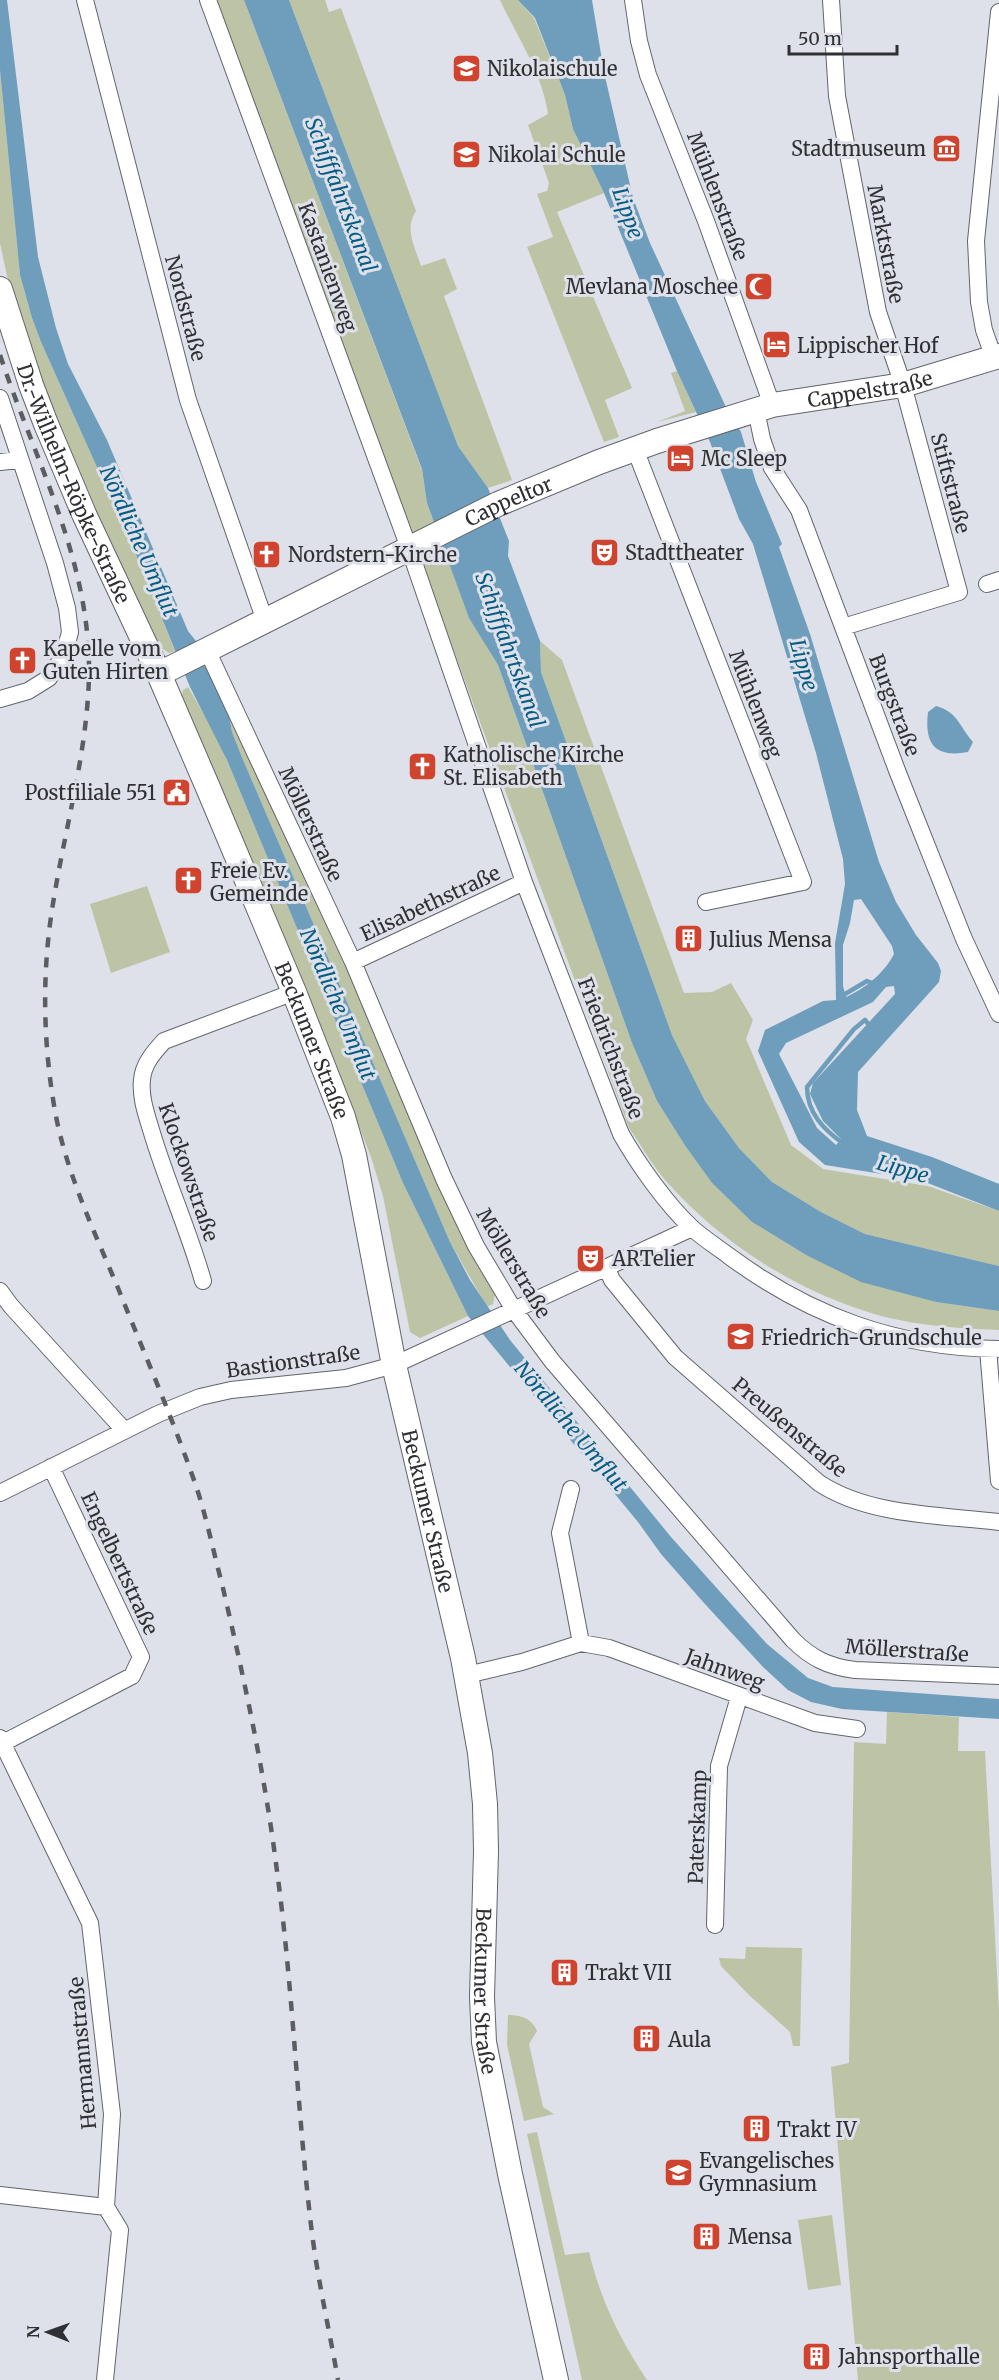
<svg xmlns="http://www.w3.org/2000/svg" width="999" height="2380" viewBox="0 0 999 2380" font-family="Merriweather,serif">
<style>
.green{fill:#bcc4a5}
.water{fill:#6f9ebc;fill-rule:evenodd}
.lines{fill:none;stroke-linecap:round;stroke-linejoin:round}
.stream{stroke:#6f9ebc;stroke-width:4.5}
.street-casing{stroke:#63656c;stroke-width:18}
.secondary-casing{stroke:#63656c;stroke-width:26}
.street{stroke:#fff;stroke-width:16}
.secondary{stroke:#fff;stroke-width:24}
.rail{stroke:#5c5d61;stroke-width:4.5;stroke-dasharray:10 10;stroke-linecap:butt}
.labels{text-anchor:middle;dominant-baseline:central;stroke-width:6;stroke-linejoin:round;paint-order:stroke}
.poi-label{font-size:20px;fill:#2f3033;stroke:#dee1e9;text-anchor:start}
.street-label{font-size:20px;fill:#2f3033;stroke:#dee1e9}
.water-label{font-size:21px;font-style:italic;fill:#075c85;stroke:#dee1e9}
</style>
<rect width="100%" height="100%" fill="#dee1e9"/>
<path class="green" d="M215,0H244L422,470L427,503L469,617L498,665L632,1043L657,1101L686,1147L712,1183L752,1222L806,1255L936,1302L999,1311V1330C952,1328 903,1325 859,1309C787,1285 716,1238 666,1181C652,1165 641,1145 629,1128Z
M289,0H325L329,12L341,8L416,211C404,229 415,247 421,266L445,258L457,289L444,296L512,480L488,488L458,446Z
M500,0H518L534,18L565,95L573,129L604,193L557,212L632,388L605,400L619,437L604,442L527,247L553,237L537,194L547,191L549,183L528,125L548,114C542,72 517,37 500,0Z
M0,70L20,275L32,318L41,342L100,474L107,484L175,651L169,653L160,647L142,614L47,404L23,332L7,276L0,243Z
M677,371L696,412L657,422L685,411L671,373Z
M540,641L562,660L684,993L712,992L731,983L753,1020L746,1039L791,1145L823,1169L928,1186L999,1211V1266L865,1234L821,1212L772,1182L739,1148L705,1101L672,1035L541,672Z
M188,687L213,729L227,760L403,1183L468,1316L420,1338L410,1332L383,1196L371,1157L305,988L182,695L183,690Z
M228,710L347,965L437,1183L468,1248L495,1294L493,1304L487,1307L450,1242L241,755L232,732Z
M147,886L170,952L111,973L90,904Z
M887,1712L959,1717L958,1751H985L999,2011V2380H858L831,2067L849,2063L854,1742L886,1744Z
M746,1947L802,1948L800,2046H793L790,2032L750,1996L721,1966L719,1958L745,1959Z
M508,2015C520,2015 532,2018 537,2031L529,2044L543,2107L554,2114L524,2121L507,2045Z
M537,2132L565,2255L589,2252C601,2301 619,2338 647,2380H582L527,2134Z
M832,2215L841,2285L808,2290L798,2220Z"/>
<path class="water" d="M0,0H7L38,257L56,328L68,364L107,440L188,631L196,641L228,710L232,732L241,755L450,1242L470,1280L510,1340L671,1537L767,1644L808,1678L833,1687L999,1699V1719L842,1709L811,1702L788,1690L763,1667L704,1603L661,1554L638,1522L468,1316L403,1183L227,760L190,687L107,484L100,474L41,342L32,318L20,275L0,70Z
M244,0H289L458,446L488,488L509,541L508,556L540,641L541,672L672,1035L705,1101L739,1148L772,1182L821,1212L865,1234L999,1266V1311L936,1302L861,1282L806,1255L752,1222L712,1183L686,1147L657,1101L632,1043L498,665L469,618L427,503L422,469Z
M518,0H592L604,72L633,198L650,243L725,405L741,432L756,482L782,544L779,547L810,634L879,862L896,902L916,935L938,963L941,971L939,982L858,1072L857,1110L867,1136L932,1157L999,1184V1211L920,1180L825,1165L799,1142L758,1051L765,1030L823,1001L836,1000L835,943L845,884L843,859L816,753L753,544L739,519L710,442L677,371L604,193L573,129L565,95L535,18ZM861,899L892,946L894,954C885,972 865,989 846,997L843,986V945L850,923L854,900ZM894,986L895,994L813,1083L810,1094L823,1121L841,1139L836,1145L817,1128L779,1054L786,1043L873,1002L886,987Z
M936,706C958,712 959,726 973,742L968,752C936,758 924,745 928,712Z"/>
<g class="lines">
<path class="stream" d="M840,997L867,981L875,984
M844,1144C824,1130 807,1113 807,1087L854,1029L865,1020L870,1026"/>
<defs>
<path id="street" d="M85,0L188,400L265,621
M208,0L409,548L524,882L621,1134C638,1164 667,1205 692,1228C703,1238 717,1247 729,1256C810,1316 897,1348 999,1349
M633,0L639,41L648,75L706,221L772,405
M831,0L837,96L878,312L903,385L959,592L843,627
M994,358L984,330L979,302L976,241L999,12
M0,398L55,563L67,608L70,632L64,655L49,678L28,691L0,699
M756,410L762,439L772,468L799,510L898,773L964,939L999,1014
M635,449L803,882L706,902
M0,462L19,460
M987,584L999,580
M207,650L353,962L444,1179L476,1246L514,1310L552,1361L793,1640C811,1658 829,1667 855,1670L999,1676
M353,962L524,882
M607,1269L612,1280L675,1357L819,1483C869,1516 940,1515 999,1522
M203,1281C189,1231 167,1183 152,1133C147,1116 140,1098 142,1080C143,1064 154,1052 164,1041L294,992
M0,1291L11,1306L124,1430
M988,1349L999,1481
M571,1489L560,1533L581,1643
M0,1493L158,1414L200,1397L231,1390L346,1378L394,1365L692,1228
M467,1675L522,1662L581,1643L609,1648L815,1723L857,1729
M0,1738L90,1923L112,2114L106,2207L120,2230L105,2380
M3,1743L132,1676L141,1657L51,1467
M715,1925L719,1766L739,1697
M0,2195L106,2207"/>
<g id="secondary">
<path id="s1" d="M0,289L31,385L46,424L84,514L159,674L209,790L294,992L343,1117L354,1155L394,1365L463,1658L480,1753L485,1804L486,1851L482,1997L484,2042L510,2174L556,2380"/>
<path id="s2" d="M159,674L498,504L599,462L657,441L772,405L903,385L999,356"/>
</g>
</defs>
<use href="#street" class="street-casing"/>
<use href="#secondary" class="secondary-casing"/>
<use href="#street" class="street"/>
<use href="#secondary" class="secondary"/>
<path class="rail" d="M0,355C35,461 91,561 89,676C87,759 61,841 50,924C42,986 44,1049 55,1111C66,1172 94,1231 118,1288C144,1353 172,1417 195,1483C206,1515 213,1550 222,1584C244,1678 265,1775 277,1871C293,1989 297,2108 311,2225C317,2277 329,2328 338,2380"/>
</g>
<defs>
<symbol id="school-square" viewBox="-11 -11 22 22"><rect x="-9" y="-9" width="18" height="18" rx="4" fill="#d0442f" stroke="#dee1e9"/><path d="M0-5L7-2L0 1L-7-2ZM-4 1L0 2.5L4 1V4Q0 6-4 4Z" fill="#fff"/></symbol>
<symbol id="museum-square" viewBox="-11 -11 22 22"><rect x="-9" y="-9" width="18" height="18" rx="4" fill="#d0442f" stroke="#dee1e9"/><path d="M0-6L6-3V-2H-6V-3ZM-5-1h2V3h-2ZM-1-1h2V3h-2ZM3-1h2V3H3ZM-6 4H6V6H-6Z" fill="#fff"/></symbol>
<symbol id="mosque-square" viewBox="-11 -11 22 22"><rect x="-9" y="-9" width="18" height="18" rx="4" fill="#d0442f" stroke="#dee1e9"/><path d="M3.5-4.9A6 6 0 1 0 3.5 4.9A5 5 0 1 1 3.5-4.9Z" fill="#fff"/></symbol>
<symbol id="hotel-square" viewBox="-11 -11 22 22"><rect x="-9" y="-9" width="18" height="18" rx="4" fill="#d0442f" stroke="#dee1e9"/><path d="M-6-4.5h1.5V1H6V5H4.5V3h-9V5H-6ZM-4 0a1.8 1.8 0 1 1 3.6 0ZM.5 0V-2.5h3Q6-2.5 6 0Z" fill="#fff"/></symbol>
<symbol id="theatre-square" viewBox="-11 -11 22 22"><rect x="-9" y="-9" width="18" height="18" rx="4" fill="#d0442f" stroke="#dee1e9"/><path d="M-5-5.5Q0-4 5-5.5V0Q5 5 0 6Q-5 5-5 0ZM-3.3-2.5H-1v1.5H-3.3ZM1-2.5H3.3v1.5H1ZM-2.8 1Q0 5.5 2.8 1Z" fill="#fff"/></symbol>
<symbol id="church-square" viewBox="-11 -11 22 22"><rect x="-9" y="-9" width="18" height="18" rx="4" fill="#d0442f" stroke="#dee1e9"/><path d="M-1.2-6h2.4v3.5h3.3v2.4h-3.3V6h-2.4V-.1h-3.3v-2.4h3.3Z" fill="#fff"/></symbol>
<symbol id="civic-square" viewBox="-11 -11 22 22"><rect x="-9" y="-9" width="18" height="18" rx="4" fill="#d0442f" stroke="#dee1e9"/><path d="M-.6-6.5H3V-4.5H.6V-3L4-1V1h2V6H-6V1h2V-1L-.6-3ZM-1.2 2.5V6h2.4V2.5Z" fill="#fff"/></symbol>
<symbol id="building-square" viewBox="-11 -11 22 22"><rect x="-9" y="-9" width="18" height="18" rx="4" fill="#d0442f" stroke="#dee1e9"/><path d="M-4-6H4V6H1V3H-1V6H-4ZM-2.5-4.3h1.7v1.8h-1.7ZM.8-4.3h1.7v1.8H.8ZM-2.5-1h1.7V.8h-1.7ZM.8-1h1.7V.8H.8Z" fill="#fff"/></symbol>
</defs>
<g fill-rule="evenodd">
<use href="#school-square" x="450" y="52" width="33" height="33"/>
<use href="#museum-square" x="930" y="132" width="33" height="33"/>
<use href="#school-square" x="450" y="138" width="33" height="33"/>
<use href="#mosque-square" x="742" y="270" width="33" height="33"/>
<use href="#hotel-square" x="760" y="328" width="33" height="33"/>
<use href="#hotel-square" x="664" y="442" width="33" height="33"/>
<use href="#theatre-square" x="588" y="536" width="33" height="33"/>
<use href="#church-square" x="250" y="538" width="33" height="33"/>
<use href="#church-square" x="6" y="644" width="33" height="33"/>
<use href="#church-square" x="406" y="750" width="33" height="33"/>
<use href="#civic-square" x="160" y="776" width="33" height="33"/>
<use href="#church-square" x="172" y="864" width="33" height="33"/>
<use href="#building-square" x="672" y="922" width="33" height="33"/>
<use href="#theatre-square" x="574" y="1242" width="33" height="33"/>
<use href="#school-square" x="724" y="1320" width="33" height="33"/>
<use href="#building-square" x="548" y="1956" width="33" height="33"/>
<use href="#building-square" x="630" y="2022" width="33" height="33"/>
<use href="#building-square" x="740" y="2112" width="33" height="33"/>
<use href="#school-square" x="662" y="2156" width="33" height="33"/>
<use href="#building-square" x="690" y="2220" width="33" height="33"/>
<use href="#building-square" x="800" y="2340" width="33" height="33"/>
</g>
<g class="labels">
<g class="poi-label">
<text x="487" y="68">Nikolaischule</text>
<text x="926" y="148" text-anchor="end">Stadtmuseum</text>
<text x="488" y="154">Nikolai Schule</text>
<text x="738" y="286" text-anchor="end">Mevlana Moschee</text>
<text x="797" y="345">Lippischer Hof</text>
<text x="701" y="458">Mc Sleep</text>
<text x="625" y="552">Stadttheater</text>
<text x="288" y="554">Nordstern-Kirche</text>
<text x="43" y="648">Kapelle vom<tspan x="43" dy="23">Guten Hirten</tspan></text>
<text x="443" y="754">Katholische Kirche<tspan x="443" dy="23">St. Elisabeth</tspan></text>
<text x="156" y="792" text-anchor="end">Postfiliale 551</text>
<text x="210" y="870">Freie Ev.<tspan x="210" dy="23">Gemeinde</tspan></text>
<text x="709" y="939">Julius Mensa</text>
<text x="612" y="1258">ARTelier</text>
<text x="761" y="1337">Friedrich-Grundschule</text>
<text x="585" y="1972">Trakt VII</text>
<text x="668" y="2039">Aula</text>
<text x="777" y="2129">Trakt IV</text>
<text x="699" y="2160">Evangelisches<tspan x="699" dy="23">Gymnasium</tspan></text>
<text x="728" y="2236">Mensa</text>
<text x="838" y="2356">Jahnsporthalle</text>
</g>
<g class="street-label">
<text transform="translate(718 196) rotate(69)">Mühlenstraße</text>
<text transform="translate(886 244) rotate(79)">Marktstraße</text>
<text transform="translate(328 267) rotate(70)">Kastanienweg</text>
<text transform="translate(186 308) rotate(75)">Nordstraße</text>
<text stroke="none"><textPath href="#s2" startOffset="770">Cappelstraße</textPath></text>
<text stroke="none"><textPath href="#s1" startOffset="208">Dr.-Wilhelm-Röpke-Straße</textPath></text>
<text transform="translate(951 483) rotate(75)">Stiftstraße</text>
<text stroke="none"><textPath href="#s2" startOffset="390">Cappeltor</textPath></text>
<text transform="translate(756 704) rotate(69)">Mühlenweg</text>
<text transform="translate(895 705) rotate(69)">Burgstraße</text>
<text transform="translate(311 824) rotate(65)">Möllerstraße</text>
<text transform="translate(430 903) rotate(-25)">Elisabethstraße</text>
<text stroke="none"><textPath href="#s1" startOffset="814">Beckumer Straße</textPath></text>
<text transform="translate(611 1048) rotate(69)">Friedrichstraße</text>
<text transform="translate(189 1172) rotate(71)">Klockowstraße</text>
<text transform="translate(514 1263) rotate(59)">Möllerstraße</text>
<text transform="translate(293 1361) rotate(-8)">Bastionstraße</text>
<text transform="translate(790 1427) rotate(40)">Preußenstraße</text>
<text stroke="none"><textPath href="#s1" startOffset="1300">Beckumer Straße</textPath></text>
<text transform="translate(120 1563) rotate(65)">Engelbertstraße</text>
<text transform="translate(907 1650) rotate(4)">Möllerstraße</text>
<text transform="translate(725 1669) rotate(20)">Jahnweg</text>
<text transform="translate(697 1827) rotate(-88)">Paterskamp</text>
<text stroke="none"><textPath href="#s1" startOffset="1786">Beckumer Straße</textPath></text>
<text transform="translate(82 2053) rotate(-95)">Hermannstraße</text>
</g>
<g class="water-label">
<text transform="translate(341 195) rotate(69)">Schifffahrtskanal</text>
<text transform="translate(628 213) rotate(70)">Lippe</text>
<text transform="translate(139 541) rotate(66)">Nördliche Umflut</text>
<text transform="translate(510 650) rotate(70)">Schifffahrtskanal</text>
<text transform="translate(804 665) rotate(74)">Lippe</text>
<text transform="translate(338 1004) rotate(67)">Nördliche Umflut</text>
<text transform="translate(903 1169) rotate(16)">Lippe</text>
<text transform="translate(571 1426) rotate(50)">Nördliche Umflut</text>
</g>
</g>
<g transform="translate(48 2332) rotate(271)" stroke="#dee1e9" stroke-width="4.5" paint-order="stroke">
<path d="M0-4.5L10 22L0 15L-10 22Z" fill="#2f3033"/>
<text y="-9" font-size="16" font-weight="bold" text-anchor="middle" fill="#2f3033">N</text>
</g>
<path d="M789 45v9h108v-9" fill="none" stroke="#2f3033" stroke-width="3"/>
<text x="798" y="45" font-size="18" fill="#2f3033" stroke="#dee1e9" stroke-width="4.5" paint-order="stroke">50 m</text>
</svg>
